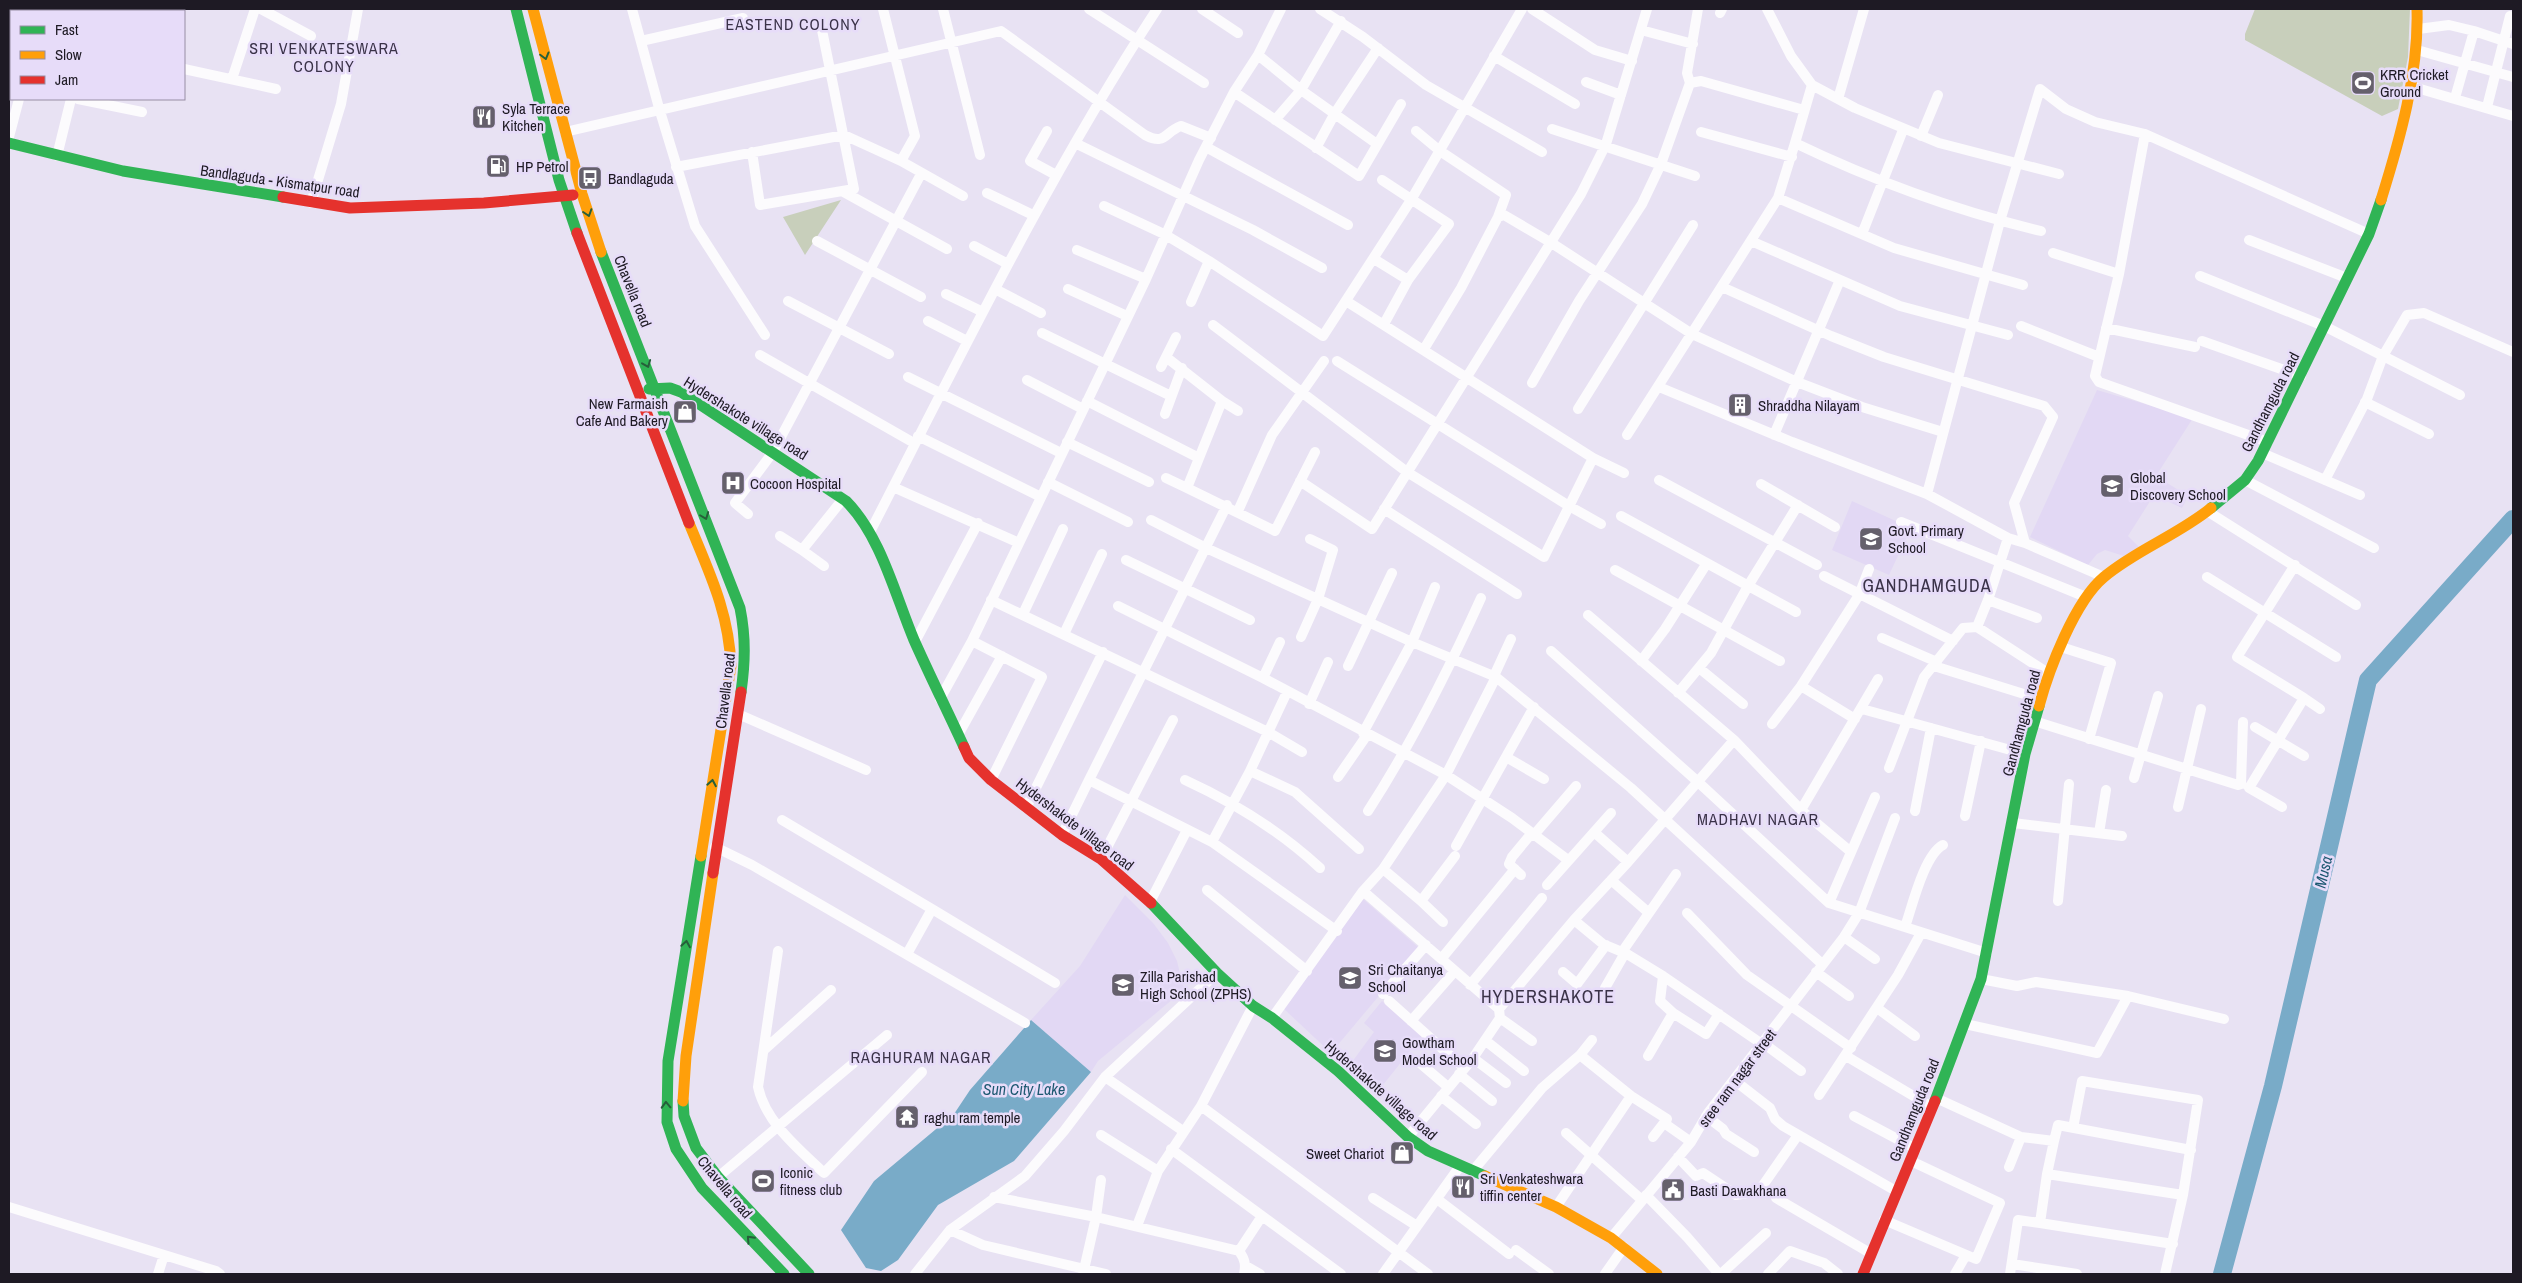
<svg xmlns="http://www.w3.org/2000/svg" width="2522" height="1283" viewBox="0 0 2522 1283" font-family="'Archivo Narrow',sans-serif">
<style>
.built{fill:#e2d8f4}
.green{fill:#c8cfbb}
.water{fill:#79abc8}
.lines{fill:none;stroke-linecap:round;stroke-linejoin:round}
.river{stroke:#79abc8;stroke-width:18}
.street{stroke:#fcfbfd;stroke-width:10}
.fast{stroke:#30b455;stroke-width:11}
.slow{stroke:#ff9f0a;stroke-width:11}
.jam{stroke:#e5322d;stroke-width:11}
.oneway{stroke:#265f3a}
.labels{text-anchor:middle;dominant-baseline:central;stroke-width:5;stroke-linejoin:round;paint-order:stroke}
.poi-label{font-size:15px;fill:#1e1a24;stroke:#e7dcf9;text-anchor:start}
.street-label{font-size:15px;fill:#1e1a24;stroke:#e7dcf9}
.neighbourhood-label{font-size:16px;letter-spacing:1px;fill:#3a3248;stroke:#e7dcf9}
.water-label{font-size:16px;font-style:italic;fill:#1d5871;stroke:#e7dcf9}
.quarter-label{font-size:18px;letter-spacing:1px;fill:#3a3248;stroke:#e7dcf9}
</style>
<rect width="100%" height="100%" fill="#e8e2f3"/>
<path class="built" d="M2097,390L2193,418L2156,476L2188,496L2182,508L2154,495L2128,536L2139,547L2124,556L2105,550L2097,554L2088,565L2030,537Z
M1852,501L1911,528L1889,575L1832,550Z
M1125,895L1153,923L1168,943L1177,961L1184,990L1098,1061L1091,1072L1031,1020L1080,966Z
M1363,899L1419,948L1331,1053L1283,1008Z
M1382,1001L1422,1036L1379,1090L1349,1066L1374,1032L1364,1023Z"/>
<path class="green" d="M2255,9H2410L2408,57L2398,109L2382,116L2245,40V34Z
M841,200L805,255L783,217Z"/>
<path class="water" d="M1031,1020L1091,1072L1014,1161L938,1205L898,1260L881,1271L866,1268L841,1230L874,1181L954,1114L970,1090Z"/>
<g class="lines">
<path class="river" d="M2222,1274L2273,1086L2368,680L2513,519"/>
<path class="street" d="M261,9L311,36
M632,9L659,108L695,226L765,335
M883,9L915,136L901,161
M943,9L980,155
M1089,9L1204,83
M1202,9L1238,33
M1320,9L1363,37L1426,85L1542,152
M1532,9L1595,50L1632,61
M1767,9L1791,56L1812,85L1855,108L1939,143L2059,174
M93,11V9
M149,11L150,9
M1720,13L1722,9
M2418,29L2449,25L2474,31L2513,44
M1641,30L1693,44
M9,32H11
M641,41L743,18
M2417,50L2513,77
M1258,55L1301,90L1377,144
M1494,56L1575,104
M184,69L276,89
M232,79L255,9
M9,82L11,83
M1586,82L1621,95
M1690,83L1687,73L1698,9
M2410,86L2513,116
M1234,92L1359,176L1401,104
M2455,98L2474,31
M78,99L142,112
M1838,99L1864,9
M2487,107L2510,16
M1275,120L1301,90L1341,21
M1552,129L1695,176
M1047,131L1030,161L1056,175
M1416,131L1440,151L1506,195L1498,217
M565,132L1001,31L1145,135C1166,146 1164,132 1181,126L1211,138
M1701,132L1792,157
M2145,134L2119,274L2095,376L2099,382L2268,442
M1921,136L1938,95
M9,137L19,99
M1075,143L1253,230L1322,268
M1795,143L1812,85
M1206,147L1348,225
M1316,148L1335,113L1378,48
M752,152L760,205L854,189L821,25
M57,156L71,99
M676,167L844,135L901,161L963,196
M1382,180L1449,224L1408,280L1384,324
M842,191L947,249
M987,193L1033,215
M1778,198L1894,248L2023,285
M311,203L341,104L358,9
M1104,206L1164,234L1209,261L1323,336L1411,200L1522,9
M1862,234L1903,130
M2249,240L2347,278
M817,241L921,297
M1751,241L1900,306L2008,335
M974,246L1008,264
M1077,250L1146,279
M2053,253L2119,274
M1374,259L1408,280
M2200,276L2324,326L2460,395
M1722,287L1831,336L1884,357L2044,406L2053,417L2014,503L2025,543
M995,289L1041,313
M1068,289L1127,316
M946,294L983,312
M788,301L889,354
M1346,301L1593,458L1624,473
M1191,302L1209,261
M928,321L967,341
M1213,325L1407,472L1544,557L1593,458
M2021,326L2099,357
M2106,328L2195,347
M1042,333L1171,396
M2202,341L2301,376
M1424,349L1461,288L1498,217L1504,215L1550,242L1692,334L1797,382L1862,407L1943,432
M760,355L914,443
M1166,357L1222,401L1238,411
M1337,361L1569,506L1601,524
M1161,367L1176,337
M908,377L1061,453
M1027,380L1083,409
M1532,383L1579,301L1642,204L1661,164L1690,83L1701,81L1804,110
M1659,387L1792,442L1927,494L2008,538
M1087,401L1199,458
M1222,401L1187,488L1275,531L1315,452
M2365,402L2429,434
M1578,409L1693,225
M1165,414L1182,368
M1627,435L1778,198L1795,143C1874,181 1957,211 2041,231
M1774,435L1840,280
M918,436L1041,497
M1067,442L1149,482
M2262,453L2360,495
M1166,478L1187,488
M1659,480L1817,565
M2245,480L2374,548
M2325,480L2367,399L2383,356L2407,315L2424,313L2513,352
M1300,481L1372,529L1581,194L1606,144L1647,9
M1048,482L1128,522
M1761,484L1835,527
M893,487L1019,543
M1927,494L2000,221L2040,89L2066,109L2095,122L2145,134L2369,234
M1227,505L1089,780L1212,842L1337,931
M1384,509L1517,594
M1238,511L1272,435L1324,361
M2207,511L2356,605
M748,514L735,503L773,452L921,174
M1621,516L1796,612
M1151,520L1206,548L1412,642L1496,677L1631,788L1822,964
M1901,522L2086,597
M870,532C961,355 1048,176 1157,9
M780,536L802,550
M1126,560L1250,620
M824,566L802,550L843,499
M1615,570L1780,661
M1824,576L1953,641
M2207,577L2336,657
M991,600L1268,732L1302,752
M1988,600L2037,618
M1118,606L1263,678L1446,775L1512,818L1568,860
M1023,614L1063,529
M1588,615L1734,740L1801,810L1851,852
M1977,627L1988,600L2008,538L2025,543L2104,577
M1064,634L1102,554
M1301,637L1318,599L1333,550L1310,539
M1882,638L1937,662
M972,641L1042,677L991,780
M915,642L978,523
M2061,647L2111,663L2089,739
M1551,651L1697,781L1829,903L1987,953
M1641,661L1665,629L1707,563
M1348,666L1392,573
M1934,666L2040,699
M1699,668L1743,704
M1494,676L1511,639
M1263,678L1280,642
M1801,686L1855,719
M1678,693L1711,653L1748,586L1798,505
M2304,698L2320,709
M940,699L972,641L1146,279L1199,160L1234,92L1258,55L1281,9
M1309,704L1328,662
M1862,709L2025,754
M738,714L866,770
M2034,721L2238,785L2241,784L2243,722
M1772,724L1801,686L1859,595L1869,569
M2255,727L2304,756
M1363,733L1412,642L1435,587
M958,735L1002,656
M1506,757L1544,779
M1889,768L1924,677L1963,628L1977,627L2048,673
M1250,771L1295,792L1359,849
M1338,777L1367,735
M2134,778L2158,696
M1185,780C1235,803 1279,830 1320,868
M2178,807L2201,709
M2282,807L2249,788L2304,698L2237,657L2295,565
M1026,808L1103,652
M1801,810L1878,679
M1368,811C1412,743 1448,671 1481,598
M1915,811L1931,728
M1965,816L1981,741
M782,820L932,909
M2013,823L2122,836
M1594,832L1628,862
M2099,833L2106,790
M1062,835L1089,780
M1533,836L1576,786
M1212,842L1250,771L1287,692
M1456,846L1534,707
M715,847L752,865L1025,1023
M1101,859L1173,720
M1383,869L1421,901
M1521,875L1509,864L1512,857L1531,834
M1611,880L1649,913
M1547,885L1611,813
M1207,890L1307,971
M1363,891L1499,1009L1500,1018L1532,1041
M2058,901L2069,784
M1150,902L1187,830
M1829,903L1875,797
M1687,913L1747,975L1851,1048
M1574,920L1603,944L1627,954L1663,976L1762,1044
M1443,922L1421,901L1455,856
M1905,927C1912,907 1924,855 1943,845
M1844,937L1875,959
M778,951L758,1087C766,1123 799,1149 824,1173L922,1072
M1622,952L1676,874
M907,954L932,909L1055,983
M1442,958L1515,869
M1563,972L1577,984L1606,945
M1816,972L1849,996
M1663,976L1660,1001L1673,1013
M1981,979L2017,986L2036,982L2128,996L2224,1019
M1470,985L1542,898
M1605,988L1625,953
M1383,994L1426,945
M1389,1001L1464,1068
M1877,1008L1915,1036
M1499,1009L1574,920L1628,862L1734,740
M1272,1018L1363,891L1383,869L1446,775L1496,677
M1411,1021L1455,971
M1965,1024L2097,1053L2128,996
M1486,1041L1524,1071
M1763,1043L1801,1071
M765,1049L831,990
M1580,1055L1592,1040
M1648,1056L1673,1013L1706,1034L1719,1014
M1846,1056L1932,1107
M1473,1058L1506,1083
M1421,1064L1448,1087
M1459,1074L1492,1101
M1105,1077L1183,1131
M1734,1080L1770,1108L1775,1119L1783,1126L1896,1191
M1819,1095L1898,975L1921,933
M1441,1096L1476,1124
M1936,1098L2021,1137L2054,1141L2058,1125L2191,1150
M1201,1106L1428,1274
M1706,1116L1723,1129L1726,1134L1754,1152
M1854,1116L1916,1149
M1664,1123L1691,1142
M2073,1128L2082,1081L2198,1100L2183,1195L2165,1274
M1566,1133L1642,1200
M1101,1135L1158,1171
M1408,1137L1473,1058L1500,1018
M2054,1141L2047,1174L2183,1195
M1171,1149L1341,1274
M1678,1157L1696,1176L1703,1173L1736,1195L1759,1191L1798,1135
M2009,1167L2021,1137
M1472,1172L1542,1088L1580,1055L1631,1096L1667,1119L1653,1137
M718,1177L887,1035
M1646,1195L1687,1237L1719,1274
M994,1197L1096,1217L1239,1251C1245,1259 1246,1265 1244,1274
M1373,1198L1417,1226
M1776,1198L1870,1253
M1437,1199L1509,1254
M9,1207L216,1271L220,1274
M1556,1207L1631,1096
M1884,1220L1976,1259L2000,1203L1911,1161
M2040,1223L2173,1244
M1137,1226L1158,1171L1201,1106L1253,1006
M950,1230L983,1245L1106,1274
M1611,1238L1691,1142L1708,1113L1844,937L1859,913L1895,818
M1516,1250L1549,1274
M1239,1251L1262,1216
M2012,1264L2077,1274
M1246,1266L1260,1274
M158,1274L164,1255
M915,1274L950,1230L1025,1176L1064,1131L1105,1077L1217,973
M1083,1274L1096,1217L1101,1180
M1383,1274L1460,1166
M1605,1274L1624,1247
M1721,1274L1766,1233
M1768,1274L1790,1251L1824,1263L1838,1274
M1955,1274L1966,1255
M2010,1274L2018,1220L2040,1223L2047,1174"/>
<path class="fast" d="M516,9L559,180L577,233
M9,143L123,171L283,197
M601,252L740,608C746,638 745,663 741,692
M649,389L670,388L681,392L846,501C881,536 895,595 914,640C930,676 948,712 964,747
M2211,508L2245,480L2258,461L2369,234L2381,200
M701,856L668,1061L667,1122L676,1149L702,1188L784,1274
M1151,903L1217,973L1253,1006L1272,1018L1338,1071L1408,1137L1428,1151L1485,1176
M683,1101L684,1116L696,1148L718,1177L809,1274
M1935,1101L1981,979L2025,754L2039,706"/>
<path class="slow" d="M533,9L582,194L601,252
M2381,200C2400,139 2419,73 2417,9
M689,523C709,572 729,612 731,666L701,856
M2039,706C2049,669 2075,601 2104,577C2136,550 2178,535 2211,508
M683,1101L686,1056L713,873
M1485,1176L1556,1207L1611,1238L1657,1274"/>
<path class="jam" d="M283,197L350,208L484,203L573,195
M577,233L689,523
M964,747L969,758L991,780L1062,835L1101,859L1151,903
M713,873L741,692
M1863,1274L1935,1101"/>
</g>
<defs><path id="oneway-chevron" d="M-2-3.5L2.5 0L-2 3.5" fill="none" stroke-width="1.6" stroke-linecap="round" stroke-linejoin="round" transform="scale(1.25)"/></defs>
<g class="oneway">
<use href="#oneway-chevron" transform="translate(545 56) rotate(75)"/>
<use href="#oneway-chevron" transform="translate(588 213) rotate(72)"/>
<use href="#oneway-chevron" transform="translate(647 364) rotate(68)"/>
<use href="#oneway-chevron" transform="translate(705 516) rotate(69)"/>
<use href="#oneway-chevron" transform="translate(712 783) rotate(-80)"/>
<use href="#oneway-chevron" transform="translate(686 944) rotate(-81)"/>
<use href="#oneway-chevron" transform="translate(666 1105) rotate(-92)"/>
<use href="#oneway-chevron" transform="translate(750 1239) rotate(-133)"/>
</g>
<defs>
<symbol id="stadium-square" viewBox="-11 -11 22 22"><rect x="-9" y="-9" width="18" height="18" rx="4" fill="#65606c" stroke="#e7dcf9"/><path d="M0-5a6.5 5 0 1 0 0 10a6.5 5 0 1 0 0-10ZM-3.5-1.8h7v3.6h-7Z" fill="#fff"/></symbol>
<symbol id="restaurant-square" viewBox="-11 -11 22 22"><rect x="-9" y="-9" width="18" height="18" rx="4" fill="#65606c" stroke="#e7dcf9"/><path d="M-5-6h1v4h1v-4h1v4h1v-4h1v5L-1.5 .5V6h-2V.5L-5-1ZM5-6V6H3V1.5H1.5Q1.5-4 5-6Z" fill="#fff"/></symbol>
<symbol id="fuel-square" viewBox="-11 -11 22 22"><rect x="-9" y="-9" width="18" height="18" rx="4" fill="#65606c" stroke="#e7dcf9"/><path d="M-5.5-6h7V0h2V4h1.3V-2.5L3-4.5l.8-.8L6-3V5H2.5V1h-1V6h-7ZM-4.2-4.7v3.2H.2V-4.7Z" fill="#fff"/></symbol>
<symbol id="bus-square" viewBox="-11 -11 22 22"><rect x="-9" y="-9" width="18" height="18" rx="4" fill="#65606c" stroke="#e7dcf9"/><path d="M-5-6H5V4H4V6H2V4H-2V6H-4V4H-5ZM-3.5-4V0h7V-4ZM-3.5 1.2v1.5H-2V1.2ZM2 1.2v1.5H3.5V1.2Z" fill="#fff"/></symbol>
<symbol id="building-square" viewBox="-11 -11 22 22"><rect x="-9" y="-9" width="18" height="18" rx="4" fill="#65606c" stroke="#e7dcf9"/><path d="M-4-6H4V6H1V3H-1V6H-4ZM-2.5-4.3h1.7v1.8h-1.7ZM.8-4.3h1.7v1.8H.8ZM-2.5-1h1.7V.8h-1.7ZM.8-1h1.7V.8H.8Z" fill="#fff"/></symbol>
<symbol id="shop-square" viewBox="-11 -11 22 22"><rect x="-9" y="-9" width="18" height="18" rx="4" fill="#65606c" stroke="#e7dcf9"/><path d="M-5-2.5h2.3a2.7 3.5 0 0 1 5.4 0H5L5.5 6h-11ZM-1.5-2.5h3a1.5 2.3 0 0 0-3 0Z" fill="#fff"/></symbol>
<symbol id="hospital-square" viewBox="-11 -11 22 22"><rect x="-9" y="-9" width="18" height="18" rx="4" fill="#65606c" stroke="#e7dcf9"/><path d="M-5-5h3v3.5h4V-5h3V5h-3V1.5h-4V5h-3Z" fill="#fff"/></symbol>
<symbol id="school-square" viewBox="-11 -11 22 22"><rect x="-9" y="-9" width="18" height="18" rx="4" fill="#65606c" stroke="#e7dcf9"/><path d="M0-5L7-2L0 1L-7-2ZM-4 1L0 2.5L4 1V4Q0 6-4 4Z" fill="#fff"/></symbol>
<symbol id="temple-square" viewBox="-11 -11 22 22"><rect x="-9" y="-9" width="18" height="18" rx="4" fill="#65606c" stroke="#e7dcf9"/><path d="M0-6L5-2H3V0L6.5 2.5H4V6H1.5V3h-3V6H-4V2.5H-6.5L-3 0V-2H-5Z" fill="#fff"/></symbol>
<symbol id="civic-square" viewBox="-11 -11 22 22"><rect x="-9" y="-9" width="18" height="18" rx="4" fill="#65606c" stroke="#e7dcf9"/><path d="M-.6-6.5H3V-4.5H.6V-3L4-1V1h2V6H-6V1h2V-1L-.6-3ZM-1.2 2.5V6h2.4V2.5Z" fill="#fff"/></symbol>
</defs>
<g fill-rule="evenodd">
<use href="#stadium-square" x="2349" y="69" width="28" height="28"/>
<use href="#restaurant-square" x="470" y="103" width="28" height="28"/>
<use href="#fuel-square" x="484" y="152" width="28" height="28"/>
<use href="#bus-square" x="576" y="164" width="28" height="28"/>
<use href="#building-square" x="1726" y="391" width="28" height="28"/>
<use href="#shop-square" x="671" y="398" width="28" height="28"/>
<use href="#hospital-square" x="719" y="469" width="28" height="28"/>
<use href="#school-square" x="2098" y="472" width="28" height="28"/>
<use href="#school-square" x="1857" y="525" width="28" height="28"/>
<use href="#school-square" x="1336" y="964" width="28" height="28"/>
<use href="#school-square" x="1109" y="971" width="28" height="28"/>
<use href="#school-square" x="1371" y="1037" width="28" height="28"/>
<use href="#temple-square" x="893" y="1103" width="28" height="28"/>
<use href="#shop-square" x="1388" y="1139" width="28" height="28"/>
<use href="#stadium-square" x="749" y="1167" width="28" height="28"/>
<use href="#restaurant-square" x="1449" y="1173" width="28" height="28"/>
<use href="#civic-square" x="1659" y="1176" width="28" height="28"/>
</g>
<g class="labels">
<g class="poi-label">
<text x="2380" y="74">KRR Cricket<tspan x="2380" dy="17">Ground</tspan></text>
<text x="502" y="108">Syla Terrace<tspan x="502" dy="17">Kitchen</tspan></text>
<text x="516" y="166">HP Petrol</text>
<text x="608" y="178">Bandlaguda</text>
<text x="668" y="403" text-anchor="end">New Farmaish<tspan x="668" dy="17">Cafe And Bakery</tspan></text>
<text x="1758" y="405">Shraddha Nilayam</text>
<text x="2130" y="477">Global<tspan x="2130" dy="17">Discovery School</tspan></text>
<text x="750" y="483">Cocoon Hospital</text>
<text x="1888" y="530">Govt. Primary<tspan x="1888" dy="17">School</tspan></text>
<text x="1368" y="969">Sri Chaitanya<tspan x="1368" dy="17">School</tspan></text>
<text x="1140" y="976">Zilla Parishad<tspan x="1140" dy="17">High School (ZPHS)</tspan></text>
<text x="1402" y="1042">Gowtham<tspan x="1402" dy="17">Model School</tspan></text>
<text x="924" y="1117">raghu ram temple</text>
<text x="1384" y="1153" text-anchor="end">Sweet Chariot</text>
<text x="780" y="1172">Iconic<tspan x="780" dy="17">fitness club</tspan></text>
<text x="1480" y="1178">Sri Venkateshwara<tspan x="1480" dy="17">tiffin center</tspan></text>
<text x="1690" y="1190">Basti Dawakhana</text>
</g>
<g class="street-label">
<text transform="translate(280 181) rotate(8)">Bandlaguda - Kismatpur road</text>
<text transform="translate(633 291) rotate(68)">Chavella road</text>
<text transform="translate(2270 402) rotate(-63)">Gandhamguda road</text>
<text transform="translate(746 418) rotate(32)">Hydershakote village road</text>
<text transform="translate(725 691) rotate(-83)">Chavella road</text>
<text transform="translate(2021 723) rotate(-75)">Gandhamguda road</text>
<text transform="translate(1075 824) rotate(37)">Hydershakote village road</text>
<text transform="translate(1737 1078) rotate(-53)">sree ram nagar street</text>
<text transform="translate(1381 1090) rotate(41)">Hydershakote village road</text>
<text transform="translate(1914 1110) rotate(-68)">Gandhamguda road</text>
<text transform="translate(725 1187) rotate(50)">Chavella road</text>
</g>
<g class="neighbourhood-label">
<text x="793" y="24">EASTEND COLONY</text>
<text x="324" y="48">SRI VENKATESWARA<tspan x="324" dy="18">COLONY</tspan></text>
<text x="1758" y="819">MADHAVI NAGAR</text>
<text x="921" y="1057">RAGHURAM NAGAR</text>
</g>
<g class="water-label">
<text transform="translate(2323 872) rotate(-77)">Musa</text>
<text x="1024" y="1089">Sun City Lake</text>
</g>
<g class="quarter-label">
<text x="1927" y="585">GANDHAMGUDA</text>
<text x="1548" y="996">HYDERSHAKOTE</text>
</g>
</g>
<rect width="2522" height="1283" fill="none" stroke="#1e1a24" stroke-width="20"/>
<rect x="10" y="10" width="175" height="90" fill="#e7dcf9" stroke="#978ea4"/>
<rect x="20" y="26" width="25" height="8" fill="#30b455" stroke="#978ea4"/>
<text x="55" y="35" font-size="15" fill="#1e1a24">Fast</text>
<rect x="20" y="51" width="25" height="8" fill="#ff9f0a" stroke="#978ea4"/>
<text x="55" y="60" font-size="15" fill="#1e1a24">Slow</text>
<rect x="20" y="76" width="25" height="8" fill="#e5322d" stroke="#978ea4"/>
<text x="55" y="85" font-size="15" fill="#1e1a24">Jam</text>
</svg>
